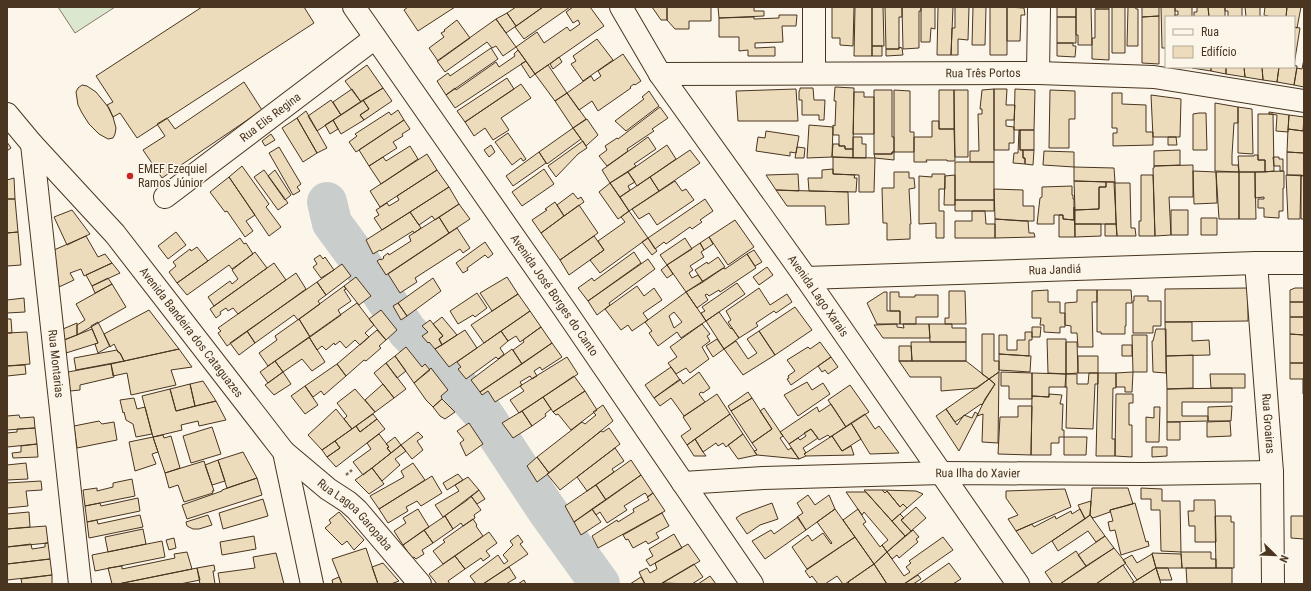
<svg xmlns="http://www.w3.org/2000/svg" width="1311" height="591" viewBox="0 0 1311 591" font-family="'Roboto Condensed',sans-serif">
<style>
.green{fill:#dce7d0;stroke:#887966}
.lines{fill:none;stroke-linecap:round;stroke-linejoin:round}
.river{stroke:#c9cecd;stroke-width:40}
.building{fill:#ecdcbc;stroke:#4a3520;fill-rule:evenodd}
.minor-casing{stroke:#4a3520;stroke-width:24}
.path{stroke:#7f6f5c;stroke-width:2.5;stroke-dasharray:3 2;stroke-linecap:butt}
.minor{stroke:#fbf6e9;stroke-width:22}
.poi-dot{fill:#c62828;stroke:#fbf6e9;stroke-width:1.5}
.labels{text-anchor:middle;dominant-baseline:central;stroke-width:3;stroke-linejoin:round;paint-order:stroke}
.street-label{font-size:12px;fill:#4a3520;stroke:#fbf6e9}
.poi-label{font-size:12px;fill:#4a3520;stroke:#fbf6e9;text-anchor:start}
</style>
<rect width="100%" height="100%" fill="#fbf6e9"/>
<path class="green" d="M58,7H115L75,33Z"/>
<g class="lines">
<path class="river" d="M327,202L332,223L357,257L407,331L440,365L484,415L546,509L600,584"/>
</g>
<path class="building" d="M202,7H304L314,23L137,138L120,113L113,117L107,105L113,102L96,76Z
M408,7H455L418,31L404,10Z
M516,7H543L516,26L507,13Z
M543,7H570L524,39L515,27Z
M573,7H590L604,26L535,74L516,47L537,32L544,43L567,27L570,31L580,24L578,20L573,23L566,12Z
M652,7H667V20H661Z
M667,7H711V21H689V29H675L667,20Z
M718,7H754V11H764V16L719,18Z
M832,7H854L853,46L840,45V38H832Z
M855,7H872V56H854Z
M872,7H883L884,46H872Z
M885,7H902V17H899V49H886Z
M902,7H921V11H919V48L903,49Z
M921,7H935V29L931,28L930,42H921Z
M938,7H953L951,55H937Z
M955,7H969L968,40L958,39V55H951L952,28H955Z
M973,7H986L985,45H972Z
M990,7H1007V55H990Z
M1007,7L1024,8L1025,15H1021L1020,41H1007Z
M1057,7H1076V17H1057Z
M1076,7H1091L1092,45H1078V35H1076Z
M1096,7H1109V9H1096Z
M1112,7H1125V53H1112Z
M1128,7H1135L1136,9H1138V46H1127Z
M1142,7H1159V16L1142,17Z
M1161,7H1175V17H1166V48H1162Z
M1175,7H1192V17H1175V15H1178V11H1175Z
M1197,7H1208L1209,17H1194V12H1197Z
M1208,7H1225V17H1209Z
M1225,7H1242V17H1228V11H1225Z
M1245,7H1260V17H1246Z
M1265,7H1287L1286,17H1271L1264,15Z
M1287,7H1301L1297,28L1294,27V17H1286Z
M1095,9H1109V60L1092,59V38H1095Z
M507,13L516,26L506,33L496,19Z
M779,15H797L796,26H782L783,42L755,43V48L775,47V56H748V50L739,51V37H719V18L754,17V19L779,18Z
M1159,16V64L1142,63V17Z
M1057,17H1076V43H1057Z
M496,19L516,47L503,56L496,46L492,48L487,42L445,72L437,61Z
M457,20L470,38L438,61L429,48L444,37L441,33L445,31L444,30Z
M1294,27L1300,28L1294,65L1297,66L1294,85L1277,82L1279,67H1294Z
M597,39L613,60L583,81L571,64L576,61L573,56Z
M1057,43H1073V46H1076L1075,57L1057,56Z
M872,46H882V56H872Z
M899,47L902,48L903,55L886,56V49H899Z
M491,48L498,59L446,95L437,81L448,73L450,76Z
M518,50L526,61L455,108L446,95L455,88L456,90L496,62L499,67L515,56L514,54Z
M623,54L641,81L635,85L634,84L630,87L631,88L598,111L592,101L579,110L567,93L591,76L594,81L601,76L598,71Z
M559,57L562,62L553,69L550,64Z
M1304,59V87L1294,85L1297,68L1302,69Z
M526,61L535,74L530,78L521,64Z
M367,65L383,88L361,102L345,81Z
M548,65L567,93L555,101L535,74Z
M1192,67H1211V71L1192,68Z
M1211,67H1226V74L1211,71Z
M1226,67H1244L1245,77L1226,74Z
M1244,67H1262L1263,80L1245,77Z
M1262,67H1279L1277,82L1263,80Z
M507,78L514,89L465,122L457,111Z
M244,82L262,110L162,178L143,150L165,136L157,124L167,118L175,129Z
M521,84L531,98L501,118L509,130L493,140L485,128L474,136L465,122Z
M82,85L87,86L96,92L109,108L113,117L116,128L115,134L113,138L108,139L99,134L89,124L82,113L78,105L76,92L78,88Z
M835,87L854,88L853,149H845V146H839V135H833V125L835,126L836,101H834Z
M383,88L392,101L364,120L360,115L369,109L363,100Z
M800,88H813L814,100H825L824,120H819V115H802V100H799V91L800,90Z
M352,89L361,102L341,115L333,102Z
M796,89L798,121H738L736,91Z
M994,89V162H970V151H979L978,114H982V109H980L982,90Z
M994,89H1007L1006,105H1015L1014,120H1006V126L1014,127V143H1009V150H994Z
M1015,89L1035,90L1034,130H1014Z
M874,90H892V137H894V152H892V154H874Z
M894,90L910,91V132H914V152H894Z
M939,90H954V129H939Z
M954,90H968V157H955Z
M1050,90L1075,91V119H1069V148H1049Z
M649,91L659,106L626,131L615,121L644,99L642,97Z
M854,92H864V97H874V134H853Z
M567,93L586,119L573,128L555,101Z
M1112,93H1122V104L1146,105V132H1153V145L1113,146V133H1117V128H1112Z
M1151,95L1181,99L1180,137H1153Z
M331,100L341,115L317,131L308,116Z
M363,100L369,109L360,115L364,120L341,134L333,120Z
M1215,103L1238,107V123H1234L1232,155V165H1238L1239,172L1215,171Z
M660,107L668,118L652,129L654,131L627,149L628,151L607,166L599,156L607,150L605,146L617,138L618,139Z
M1238,107L1252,109L1253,154L1238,153Z
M398,110L404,120L356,152L349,142L357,136L355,134L389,112L391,115Z
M306,111L327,148L317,153L297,118Z
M1269,112L1289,115L1288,132L1276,131L1277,115L1269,114Z
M1199,113H1206L1207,150H1193V114Z
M1258,114H1273L1274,171L1265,172V160H1258Z
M1289,115L1304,117L1303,131L1288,129Z
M297,118L317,153L303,162L282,128Z
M587,119L598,135L586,146L573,128Z
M333,120L338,129L330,134L325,125Z
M404,120L410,129L402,134L403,136L393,142L397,148L369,166L359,150Z
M932,121H939V129H954L955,161H947V160H926L927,162H914V137H932Z
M809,125L833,127L832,157L807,158Z
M573,128L581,139L547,164L539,152Z
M1288,129L1304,131V153L1287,152Z
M1019,130H1020V150H1023V158H1025V164L1013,163L1014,153H1018Z
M1020,130H1034V150H1020Z
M766,131L799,136L796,153L790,152V156L756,151L758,137L765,138Z
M508,133L526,159L523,161L521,158L512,165L495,142Z
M271,134L275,140L265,146L262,141Z
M648,137L656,149L634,164L636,166L610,183L602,170Z
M853,137H862V144H866V158H853Z
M1168,137H1176L1177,145H1168Z
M583,141L587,148L578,154L556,177L548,166Z
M7,142L11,148L7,151Z
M833,144H839V146H845V149H853V158L832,157Z
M491,145L495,152L489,157L484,150Z
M667,145L676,159L637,186L628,172Z
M410,146L418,159L381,184L369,166L383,157L386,161Z
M279,147L301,184L297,187L300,191L293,195L269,153Z
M797,147L805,148L804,158H795Z
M690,150L700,163L659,191L650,177Z
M1023,150H1034L1033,165L1025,164V158H1023Z
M1180,150V165L1154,166V151Z
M1044,151L1074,152V167L1043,165Z
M539,152L546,163L513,186L506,176Z
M892,152H894V160L875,158L874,154H892Z
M1287,152L1304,153V176L1287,175Z
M427,154L437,170L380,207L370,191Z
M1254,155H1258V160H1265V172H1239L1238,156H1254Z
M833,157L875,158L874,192H859V175L833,174Z
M1273,157H1279V159H1283V171H1280V166H1274Z
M955,162H994V200H955Z
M1193,165V197H1169L1171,235L1155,236L1153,168H1154V166Z
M242,166L269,204L266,207L281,227L269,236L229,177Z
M1074,167L1114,168L1115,182L1074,181Z
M544,169L554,184L522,206L512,192Z
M833,169V174L855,175L854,178H857L856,192L809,191L808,178H822V170Z
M264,170L288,203L278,210L254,177Z
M275,170L291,195L285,200L268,176Z
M437,170L449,187L382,230L374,218L379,215L376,210L387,203L389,206L399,200L397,196Z
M1193,171L1216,172L1217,203L1194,204Z
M1284,171V188H1283V211H1279V218L1264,217V208H1258V199H1264V197L1255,198V172Z
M628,172L635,182L628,186L630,190L620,197L610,183Z
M894,172H909V178H914L915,188L909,189L911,224H910V239L887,240V223H883L882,188H894Z
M1216,172H1239V219H1219Z
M1239,172H1255L1256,219H1239Z
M798,174L799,191L776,190L766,175Z
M932,174H945V189H939V211H944V238H936V223L919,224V176L932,177Z
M955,175V205H944L945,176Z
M1141,175H1153L1155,236H1139V221H1141Z
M1286,175H1301L1300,219H1288Z
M1301,175L1304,176V219H1301Z
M229,177L255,215L246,221L253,231L245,237L227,211L225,212L210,192Z
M650,177L659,191L629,211L620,197Z
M14,178L15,199H7V180Z
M675,181L682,191L686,189L694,200L657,225L649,213L639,219L632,209Z
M1074,181L1106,182V187H1099V209L1075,210Z
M1106,182H1115L1116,224H1075V210L1099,209V187H1106Z
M610,183L629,211L618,219L599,192Z
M1114,183H1130L1131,228H1135L1136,236H1117Z
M1072,186V195H1073V199H1074V220L1063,219V215H1054V224H1037L1040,198L1042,197V187Z
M449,187L459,204L435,220L432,216L419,225L410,212Z
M994,189L1023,190V206H1034V221H1022L995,219Z
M776,190L848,192L849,224L826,225L825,206H787Z
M573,193L578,199L581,197L584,202L564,216L557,205Z
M7,199H15L18,232L7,233Z
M705,199L713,211L700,220L702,222L692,229L690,227L666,244L664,242L655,249L648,238Z
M955,200H994V211H955Z
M555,202L564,216L541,233L532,220L547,210L545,209Z
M459,204L470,219L449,233L439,217Z
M579,205L598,233L560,260L541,233Z
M1074,207L1075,237H1059V215H1063V219L1074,220Z
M72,210L90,234L67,245L54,217Z
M1171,210H1188V235H1171Z
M629,211L648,238L600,273L590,260L604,250L598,241L625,222L621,217Z
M972,211H985L986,224H995V238H955V221H972Z
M410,212L421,228L414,233L413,231L381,251L380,250L373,254L366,240Z
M439,217L449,233L386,275L377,261L380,259L381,260L384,258L383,257L388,253L389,255L411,241L409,236Z
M1201,218H1217V235H1201Z
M995,219L1028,221L1029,233H1034L1035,237L995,238Z
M735,220L754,247L728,265L709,237Z
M1075,224H1101V236L1075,237Z
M1105,224H1116L1117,236H1105Z
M457,228L470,248L463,253L460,249L415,278L417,282L400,293L388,274Z
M18,232L21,265L7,266V233Z
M176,232L186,245L168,259L158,246Z
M86,236L98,257L105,254L112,263L84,276L81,269L70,273L74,280L59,287L54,250Z
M594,236L604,250L569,275L560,260Z
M709,237L713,244L704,250L700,243Z
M240,238L244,244L246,243L253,254L232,269L229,265L187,295L177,283Z
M648,238L657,251L652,255L642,242Z
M685,238L692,249L667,265L660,255Z
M485,242L493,254L488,258L485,255L467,268L468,270L463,273L456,263Z
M700,243L704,250L701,252L704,257L690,266L693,270L689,273L692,278L698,275L703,282L686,292L667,265Z
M197,247L208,261L177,283L169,272L176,266L173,262L190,249L191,251Z
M754,250L762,262L755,266L747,254Z
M255,252L267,268L214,306L208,297L230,281L232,284L238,279L232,270Z
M634,252L641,263L588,301L578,288L592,278L594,281Z
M747,254L756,268L720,292L719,290L709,296L707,294L705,295L708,300L697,308L686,292L723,268L725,269Z
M320,255L323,259L325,257L334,270L321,278L313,267L317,264L314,259Z
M718,257L725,267L703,282L695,270L707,262L708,264Z
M648,259L655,269L609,303L610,305L597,315L588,301Z
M112,263L120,273L92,286L86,275Z
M274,263L286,280L238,314L233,308L228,311L226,308L220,312L221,314L216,318L210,309Z
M342,264L351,276L326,295L317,282Z
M667,265L673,274L667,278L661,270Z
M767,267L773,275L759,285L753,277Z
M296,273L306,289L227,346L218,333L221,331L218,328Z
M356,277L371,296L359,305L344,286Z
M507,277L518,294L492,311L480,293Z
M108,278L112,284L95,293L92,286Z
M433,278L441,291L407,316L398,303Z
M317,282L326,295L318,301L320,304L298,320L294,315L255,343L247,331Z
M737,283L745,294L706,321L701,313L705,311L702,307Z
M112,284L126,307L77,335V325L85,320L76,304Z
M344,286L346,289L344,290L351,301L338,310L341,315L310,337L299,319Z
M637,286L644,296L654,288L662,300L643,313L648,320L632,331L628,325L621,330L605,309Z
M759,288L770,305L787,294L792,302L776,313L774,311L756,323L758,326L739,338L728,322L731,320L726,311Z
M1248,288V321L1165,322V289Z
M1295,288H1304V302H1290V290Z
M1048,290V302H1060V313H1065V327H1060V333L1044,332V325H1040L1041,318H1032V291Z
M1077,290H1097V302H1092L1093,347H1078L1077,333H1071V326L1065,325V303L1077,302Z
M1097,290H1131L1132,303H1126V326H1125V334H1101V332H1097Z
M949,291H965L966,324H945V318H949Z
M686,292L706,321L681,338L677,332L658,346L649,333L652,331L645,322ZM674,312L682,322L674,328L669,316Z
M884,292H887V311H900V324H877L867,303Z
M890,292H899V297H915V295H938V317H916V324H900V311H890Z
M477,293L487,308L475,317L473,315L458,324L450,311Z
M518,294L530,311L484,343L471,325Z
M1134,296H1148V301H1161V326H1153V333H1133V301H1134Z
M24,298L25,312L7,313V300Z
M1290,302H1304V317H1290Z
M357,303L374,325L365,333L369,337L360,345L355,340L346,348L340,341L335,345L334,343L326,350L322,346L317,350L309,337Z
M398,303L407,316L401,320L393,306Z
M795,307L812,330L775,355L759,331Z
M149,310L179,349L124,361L120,353L118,352L114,344L110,347L104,334Z
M381,310L397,330L386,340L369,319Z
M530,311L541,327L520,342L516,336L508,341L501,331Z
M719,312L731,329L732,328L739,338L724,349L706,321Z
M442,317L457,335L442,345L439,339L443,336L433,324Z
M1290,317H1304V335L1290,334Z
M7,319H11L12,333H7Z
M299,319L310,337L268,366L259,353L277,340L275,336Z
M430,320L443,336L439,339L442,345L435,349L429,342L428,343L422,336L428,332L422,326Z
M98,322L110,346L98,353L95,344L98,343L91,326Z
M1165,322H1192V341L1209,340L1210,355L1166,356Z
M77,323V335L64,340L63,329Z
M702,324L710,334L707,336L710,341L702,347L709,359L690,373L686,368L676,374L668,363L677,357L670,347Z
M897,324V327L904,328L903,324H929L930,338H883L874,325Z
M929,324H952V328H966V342H930Z
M541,327L552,343L522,364L513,350L524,342L523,340Z
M1032,327H1041L1040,337H1032Z
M92,329L98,343L66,353L64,340Z
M1156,329H1166V373L1153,372L1152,341H1153Z
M377,330L386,340L379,346L381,348L366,361L364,360L346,376L337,364Z
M465,330L477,348L449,367L435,349Z
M247,331L255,343L239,355L230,343Z
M501,331L508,341L500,348L504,354L498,359L496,357L466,379L458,369L461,367L457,362Z
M759,331L775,355L743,375L724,349L736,341L748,359L757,353L747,339Z
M27,332L30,364L7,366V333Z
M1025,332H1032V340H1029V356L999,354V335H1007V350H1017V340H1025Z
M982,334H994V361H999V372L989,379L982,374Z
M1290,334L1304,335V363H1290Z
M1132,335H1147V372H1133Z
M309,337L325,362L312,371L302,359L283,372L275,361Z
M717,339L724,349L713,357L706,346Z
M1047,339H1066V374L1048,373Z
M820,342L831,357L791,385L787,379L789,378L788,376L795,371L787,360L808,347L810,349Z
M911,342H966V361H912Z
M1066,342H1077L1078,373L1066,374Z
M552,343L562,357L542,370L540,367L534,371L537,376L532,379L530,376L520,382L522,385L495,402L488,391L482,395L480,392Z
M1122,345H1132V356H1122Z
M899,346H911L912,361H899Z
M406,347L422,367L425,364L430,370L414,383L395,356Z
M179,349L192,367L171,370L176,385L131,395L127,373L113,376L111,364Z
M512,349L522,364L480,392L471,380Z
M117,350L118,352L120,353L124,361L76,370L74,358Z
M999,354L1031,356L1030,372L999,370Z
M1193,355V388L1167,389L1166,356Z
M395,356L406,371L397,378L386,363Z
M1078,356H1098V373H1078Z
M567,357L578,374L519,413L510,400L524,391L520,386Z
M831,357L838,367L828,374L825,370L822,372L818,366Z
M275,361L283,372L268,383L260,372Z
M899,361H966L989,379L977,388L941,391V377H910Z
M386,363L406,389L394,398L374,373Z
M1290,363H1304V379H1290Z
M111,364L114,377L80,385V390L70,391L68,372Z
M337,364L346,376L324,395L321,391L313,397L305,386Z
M25,365L26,374L7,376V366Z
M671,367L680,380L654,398L645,385Z
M431,368L448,390L441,396L442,399L433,407L426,400L414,383Z
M283,372L291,384L274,395L265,385Z
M699,372L710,388L703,393L701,392L699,394L705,402L684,416L671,398L660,406L654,398L680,379L683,384Z
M999,372L998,443L982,442L983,414L977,416L985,399L995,384L989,379Z
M1001,372L1032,373V399H1009V386H1001Z
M1133,372L1132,392H1125V387H1116V373Z
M1032,373L1066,374V387H1049V397L1032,396Z
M1089,373H1098V384H1095L1093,429L1066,428L1067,387H1065L1066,374H1077V384H1088Z
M1098,373H1116V388H1113L1112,439H1115V456H1096Z
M1210,374H1245V388H1211Z
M574,376L585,391L553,412L543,397Z
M989,379L995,384L982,405L981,404L955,422L946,409Z
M1303,379H1304V394H1303Z
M203,381L216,401L195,406L190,384Z
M807,382L812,390L823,383L830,394L798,416L784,395Z
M190,384L195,406L176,411L170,389Z
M383,384L394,398L375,412L365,400Z
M850,385L869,412L846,427L828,400Z
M305,386L318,405L305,414L291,396Z
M1232,388V402H1182V416H1208V421L1167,422V389Z
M170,389L176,411L216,401L226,420L199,426L198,421L181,425L182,430L153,437L142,396Z
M355,389L375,412L352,429L344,419L347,416L337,403Z
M585,391L597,410L571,430L558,414L556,415L553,412Z
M748,392L752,398L731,411L728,406Z
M717,394L730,414L687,445L681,436L691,429L683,417Z
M1049,394L1062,395L1060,404H1063L1062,430H1064V437H1059V443H1051V455H1031L1032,396L1049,397Z
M1116,394H1133V403H1129V425H1132V457L1115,456Z
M543,397L551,409L545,414L546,416L532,426L522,411Z
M134,398L137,409L145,407L152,434L136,437L133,424L126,420L124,412L123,413L120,400Z
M752,398L772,429L752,443L731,411Z
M442,399L455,412L445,419L440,416L433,407Z
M831,404L846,427L830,437L828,435L819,440L811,429L789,444L780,432L817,407L819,412Z
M603,405L613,421L549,473L537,457L582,422L585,424L596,415L593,412Z
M1018,406H1032L1031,455L998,454L1000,417H1018Z
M1232,406L1231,421H1208V407Z
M1154,407H1160L1159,442H1146V417L1154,418Z
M764,408L783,436L780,438L788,450L791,448L799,459L757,455L754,451L757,450L752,443L772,429L760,411Z
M336,409L352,429L322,450L308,435Z
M946,409L957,425L964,415L972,418L975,412L978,414L959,451L936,416Z
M522,411L532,426L513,438L502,423Z
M373,414L377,419L360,432L356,426Z
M730,414L743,434L726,447L723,443L718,446L716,443L703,452L695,439Z
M865,414L875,429L879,426L899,453L870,454L851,423Z
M19,415L20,418L34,417L35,428L7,430V416Z
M377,419L385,429L336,467L327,457L340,448L335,441L356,426L360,432Z
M99,421L102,424L114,422L117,440L77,448L74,426Z
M1230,421L1231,436L1207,437V422Z
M1167,422H1180V440H1167Z
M469,423L483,444L466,456L460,443L464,440L457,431Z
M851,423L861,439L842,451L832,436Z
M212,427L221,454L191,463L183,436Z
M35,428L37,444L7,447V433L17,432V429Z
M609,428L620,444L560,490L547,474L601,431L603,432Z
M811,429L818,438L803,448L806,453L804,454L806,456L799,459L789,444L798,438L800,440L806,436L804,433Z
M418,432L423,437L417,441L423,450L412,459L401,445Z
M379,434L389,447L387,448L391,453L363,475L353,462L371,449L367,443Z
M743,434L757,455L738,459L728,445Z
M163,435L164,438L171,436L180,468L165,473L153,437Z
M832,436L842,451L851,446L854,455L806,456L804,454Z
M153,437L158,452L152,454L156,464L135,471L129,442Z
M395,437L401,445L391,453L387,448L389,447L386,444Z
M1064,437H1087L1086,455H1064Z
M695,439L703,452L706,456H694L687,445Z
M335,441L340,448L327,457L322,450Z
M37,444L38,457L13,458L12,453L21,452V446Z
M401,445L406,451L395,459L400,465L382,481L372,468Z
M1152,447H1167V456L1152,457Z
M615,448L624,461L612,469L614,472L587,491L577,477Z
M243,452L257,478L227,488L218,460Z
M537,457L549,473L537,482L527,466Z
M218,460L225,481L212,485L205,465Z
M631,460L641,475L606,500L596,485Z
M204,461L214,491H212L213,493L184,502L178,485L169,488L165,473Z
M26,463L28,479L7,480V465Z
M413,463L425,480L379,509L370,496L404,477L401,471Z
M372,468L384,484L369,494L355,480Z
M458,474L463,480L447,490L443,483Z
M641,475L653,493L648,497L645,493L624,506L627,510L607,523L600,512L596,515L592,509Z
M432,476L442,493L421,506L417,501L406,507L408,511L388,523L379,509Z
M468,477L479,490L466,501L443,517L435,505L459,491L455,485Z
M257,478L262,495L187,519L182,505L222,491V490Z
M132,479L135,496L85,506L83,490L97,488V491L113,487V483Z
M41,481L42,490L26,491L28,506L7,508V483Z
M596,485L606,500L574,522L565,506Z
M1092,488H1128L1133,504L1110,510V512L1093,518L1090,515Z
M1141,488L1162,489V501H1180L1181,552L1161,551L1160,510H1151V499H1141Z
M1065,489L1071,507L1016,531L1008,519L1018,515L1006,498V491Z
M479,490L485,499L477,504L471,496Z
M864,490H882L885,493L887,491L900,507L903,504L907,508L892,521Z
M882,490L916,491L923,494L907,508L903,504L900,507L887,491L885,493Z
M846,492H866L905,536L887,552L882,545L888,540L864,512L862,515Z
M653,493L665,511L598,548L592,536L617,520L618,522L634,512L633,509L649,500L647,497Z
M808,495L815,505L829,495L835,509L806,530L797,517L803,513L797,503Z
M471,496L481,510L474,515L475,518L463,526L461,523L453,529L445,516Z
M138,498L140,511L87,522L85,506L100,503L101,506Z
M263,499L268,516L223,529L219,513Z
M1194,500H1215L1216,542H1195V526H1189L1188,511H1194Z
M1091,501L1090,515L1085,519L1078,505Z
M772,503L778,519L760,525L747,534L736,518L742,514Z
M1135,503L1146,542L1148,541L1149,546L1121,555L1115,530L1110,531L1108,522L1113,521L1110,510Z
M916,507L926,518L911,531L901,520Z
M418,509L429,527L403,545L394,531L406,523L403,518Z
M592,509L601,522L581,535L574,522Z
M835,509L855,537L807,569L792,547L808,535L812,541L823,533L831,544L832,543L817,522Z
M858,509L866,522L863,524L880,547L882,545L887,552L874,564L843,520Z
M1080,509L1085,519L1032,554L1016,531L1032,524L1034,527L1055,516L1056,519L1071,511L1072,514Z
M29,512L30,527L7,529V514Z
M339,512L364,540L354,550L347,541L342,545L325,528L331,523L329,520Z
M662,513L669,526L656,533L659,538L648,544L646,541L633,548L628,539L626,540L623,535Z
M900,514L904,518L901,520L911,531L905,536L892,521Z
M140,515L143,527L89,538L87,522L97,520L98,524Z
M208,515L212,525L199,529H193L187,526L186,522Z
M1090,515L1105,536L1096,542L1088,531L1058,551L1052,541Z
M445,516L453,529L433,543L424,530Z
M1215,516H1231V522H1234V568H1216Z
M1291,516H1304V539L1291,538Z
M798,517L806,530L765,559L752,541L771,530L774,534Z
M473,519L477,525L476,526L483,536L443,564L433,551L445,542L443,540Z
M46,526L48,543L7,547V529Z
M143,529L146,544L108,552L105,537Z
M424,530L433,543L422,550L424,554L416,559L414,557L412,558L403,545Z
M913,530L919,537L916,539L918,542L899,558L897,555L892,559L887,552Z
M489,532L497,543L486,551L490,556L483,561L481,558L465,569L455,556Z
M674,534L682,548L650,566L646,560L653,556L649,549Z
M518,535L523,542L520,544L528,554L483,584H476L470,576L498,555L504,564L508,561L503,555L513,545L510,541Z
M254,536L256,549L222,555L220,542Z
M1105,536L1114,548L1086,566L1078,555Z
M855,537L874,564L845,584H843L837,576L825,584H818L812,576L810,578L805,571Z
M943,537L953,550L904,584H887L874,564L887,552L904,576L910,572L906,567L911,563L909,561Z
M174,538L176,548L169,550L166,540Z
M162,541L165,557L95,571L92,555Z
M45,543H48L50,559L7,564V547L31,544L32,549L45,547Z
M688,544L700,561L661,584H645L639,572L647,568L650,573L657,569L655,563Z
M366,548L378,584H342L332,559Z
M1114,548L1126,563L1096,584H1060Z
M1076,551L1086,566L1060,584H1053L1045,572Z
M187,552L192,569L118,584H112L108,568L122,566V569L175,558L174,554Z
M1181,552H1211V559H1216V568H1182Z
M276,553L284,584H220L218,573L255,568L253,557Z
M1152,553L1181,554L1182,568H1156Z
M1152,554L1156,568L1137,580L1123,560L1132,555L1137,563Z
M455,556L465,569L448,581L450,584H437L429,574Z
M50,559L52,575L7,580V564Z
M383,563L397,579L399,581L391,584H378L372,567Z
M949,563L961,579L953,584H919Z
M694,564L703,577L692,584L662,583Z
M874,564L887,584H850L848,582Z
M214,565L215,571H213L215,584H200L197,568Z
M1123,565L1134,582L1131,584H1096Z
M509,567L516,578L506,584H483Z
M197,568L200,580L180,584H118Z
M1156,568H1168L1172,580H1160Z
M1156,568L1161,584H1131L1137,580Z
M1186,568H1232V584H1187Z
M52,575V584H22L21,579Z
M918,575L921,579L913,584H904Z
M710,576L716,584H698Z
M339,577L342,584H333L332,580Z
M641,577L645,584H630Z
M524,580L526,584H518Z"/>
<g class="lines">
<defs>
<g id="minor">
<path id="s1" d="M354,7L565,310L752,584"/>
<path id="s2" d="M621,7L660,74L806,278L1018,584"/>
<path d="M814,7V73"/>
<path d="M1038,73L1039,7"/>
<path id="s3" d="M660,74L1038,73L1154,77L1304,101"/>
<path id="s4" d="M7,114L32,144L115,234L284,452L312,584"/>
<path id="s5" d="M32,144L80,584"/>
<path id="s6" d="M165,197L375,38"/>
<path id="s7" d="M1256,263L1272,472L1273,584"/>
<path id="s8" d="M806,278L1256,263H1304"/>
<path id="s9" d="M284,452L328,489L348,502L357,510L420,584"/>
<path id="s10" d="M683,483L763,478L942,473L1143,474L1272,472"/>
</g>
</defs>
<use href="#minor" class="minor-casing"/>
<path class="path" d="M346,475L352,470"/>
<use href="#minor" class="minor"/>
</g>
<circle class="poi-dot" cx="130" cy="176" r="4"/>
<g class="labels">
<g class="street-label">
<text stroke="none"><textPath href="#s3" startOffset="323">Rua Três Portos</textPath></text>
<text stroke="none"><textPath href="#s6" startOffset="132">Rua Elis Regina</textPath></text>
<text stroke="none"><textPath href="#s8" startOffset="249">Rua Jandiá</textPath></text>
<text stroke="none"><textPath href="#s1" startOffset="351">Avenida José Borges do Canto</textPath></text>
<text stroke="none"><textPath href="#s2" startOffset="350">Avenida Lago Xarais</textPath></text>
<text stroke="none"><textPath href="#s4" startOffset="286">Avenida Bandeira dos Cataguazes</textPath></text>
<text stroke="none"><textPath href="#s5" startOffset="221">Rua Montarias</textPath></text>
<text stroke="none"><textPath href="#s7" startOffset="161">Rua Groairas</textPath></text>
<text stroke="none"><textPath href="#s10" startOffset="295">Rua Ilha do Xavier</textPath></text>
<text stroke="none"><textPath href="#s9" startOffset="95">Rua Lagoa Garopaba</textPath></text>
</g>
<g class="poi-label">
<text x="138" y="169">EMEF Ezequiel<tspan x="138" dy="14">Ramos Júnior</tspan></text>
</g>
</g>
<rect width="1311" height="591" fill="none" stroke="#4a3520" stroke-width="16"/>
<rect x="1165" y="16" width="130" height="52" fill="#fbf6e9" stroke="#b4a999"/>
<rect x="1173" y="29" width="20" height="6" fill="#fbf6e9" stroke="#b4a999"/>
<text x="1201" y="36" font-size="12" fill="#4a3520">Rua</text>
<rect x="1173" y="46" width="20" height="12" fill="#ecdcbc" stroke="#b4a999"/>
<text x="1201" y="56" font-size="12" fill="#4a3520">Edifício</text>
<g transform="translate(1275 555) rotate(113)" stroke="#fbf6e9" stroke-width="3" paint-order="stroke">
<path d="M0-3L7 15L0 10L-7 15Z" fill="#4a3520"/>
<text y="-6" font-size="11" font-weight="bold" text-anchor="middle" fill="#4a3520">N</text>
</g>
</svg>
